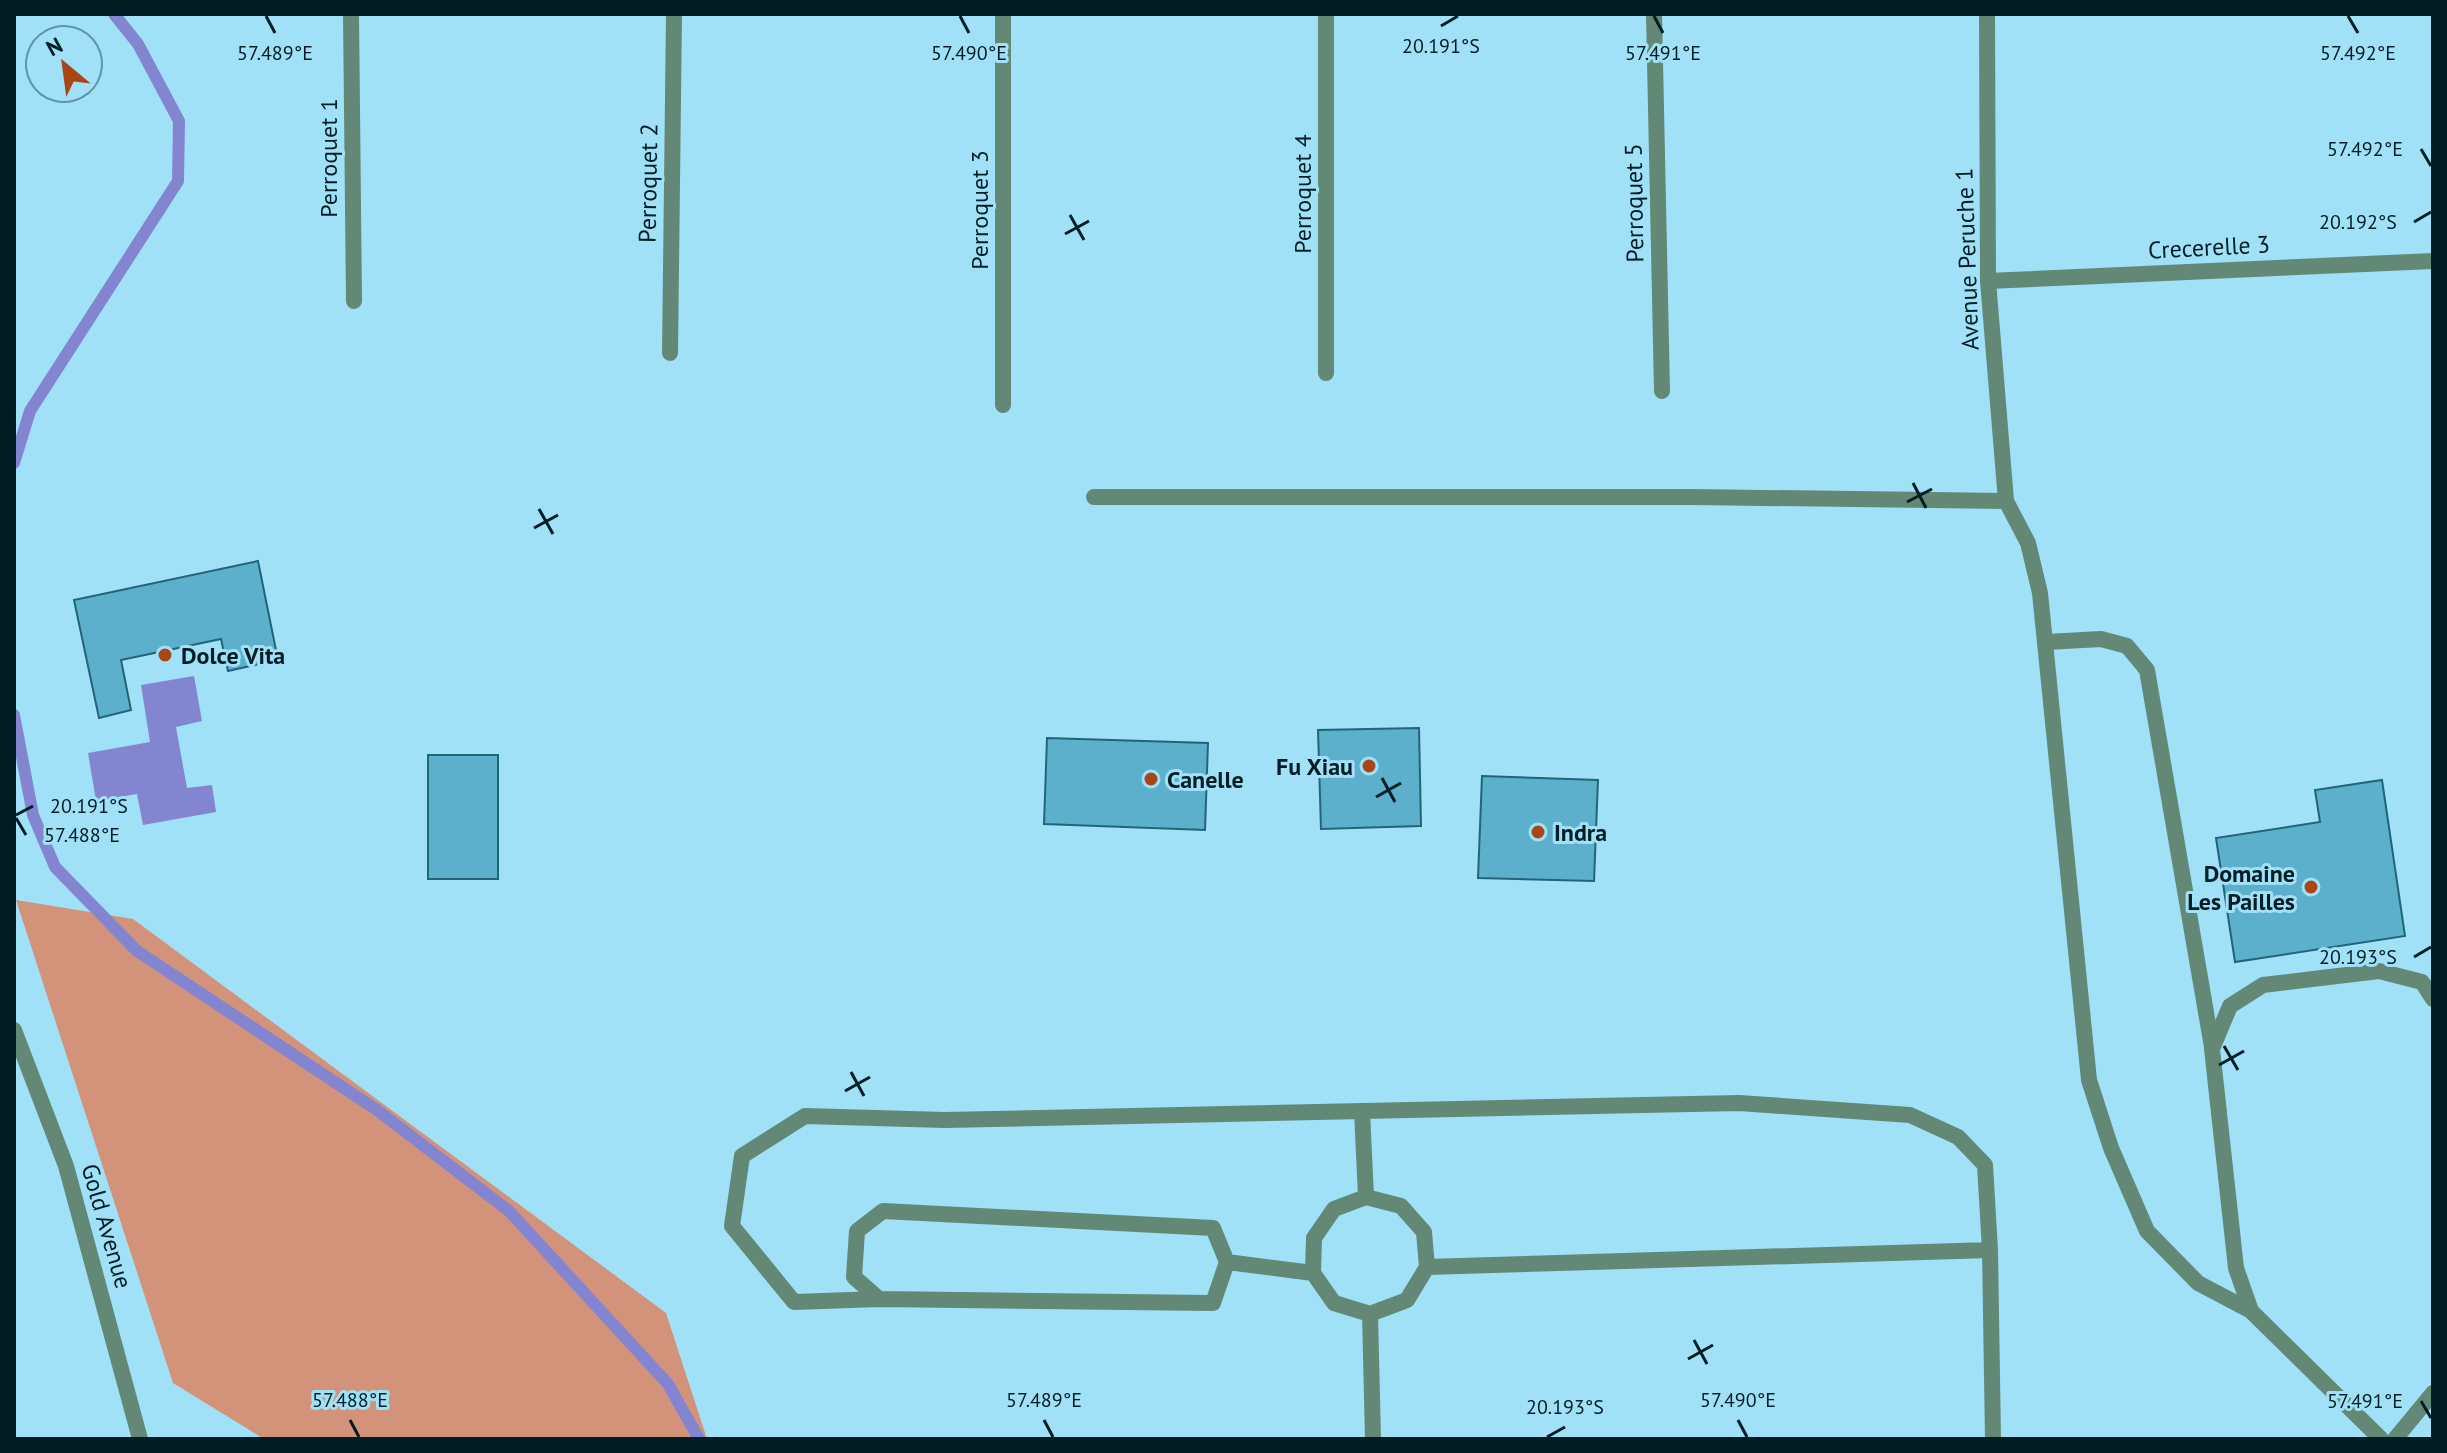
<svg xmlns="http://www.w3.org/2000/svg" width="2447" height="1453" viewBox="0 0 2447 1453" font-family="'PT Sans',sans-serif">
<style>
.green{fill:#d2937a}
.water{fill:#8485d1}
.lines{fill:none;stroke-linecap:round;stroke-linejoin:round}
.stream{stroke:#8485d1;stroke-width:12}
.building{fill:#5cb0cc;stroke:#226478;stroke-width:2}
.service{stroke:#638875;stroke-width:16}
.minor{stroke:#638875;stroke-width:16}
.ticks{fill:none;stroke:#031d25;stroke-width:3}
.poi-dot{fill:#aa4516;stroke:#a0e1f8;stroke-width:3}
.labels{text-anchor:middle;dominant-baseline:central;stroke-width:6;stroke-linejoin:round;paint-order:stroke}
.street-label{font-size:24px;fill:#031d25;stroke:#a0e1f8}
.poi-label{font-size:24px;font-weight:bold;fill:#031d25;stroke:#a0e1f8;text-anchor:start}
.ticks-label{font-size:20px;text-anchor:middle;fill:#031d25;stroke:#a0e1f8;stroke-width:6;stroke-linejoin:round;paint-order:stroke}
</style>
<rect width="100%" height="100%" fill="#a0e1f8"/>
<path class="green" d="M16,900L133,919L666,1313L707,1439H264L173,1383Z"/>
<path class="water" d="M194,676L202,721L176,727L187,788L212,785L216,812L143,825L137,794L96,801L88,753L150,742L141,685Z"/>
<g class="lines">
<path class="stream" d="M14,463L30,411L178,181L179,121L138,44L114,14
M14,715L33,815L55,867L137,951L377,1110L509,1211L668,1384L699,1439"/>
</g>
<path class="building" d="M258,561L278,660L228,671L221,639L121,660L131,710L99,718L74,600Z
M1419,728L1421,826L1321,829L1318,730Z
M1047,738L1208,743L1205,830L1044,824Z
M428,755H498V879H428Z
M1482,776L1598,780L1594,881L1478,878Z
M2382,780L2405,936L2235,962L2216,838L2320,822L2315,790Z"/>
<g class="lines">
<path class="service" d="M1362,1111L1366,1197
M1366,1197L1401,1206L1424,1232L1427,1267L1407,1300L1370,1314L1334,1303L1313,1273L1314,1238L1334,1209Z
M1990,1250L1993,1439
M1227,1262L1213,1228L883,1211L857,1231L854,1277L879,1299L1213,1303L1227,1262L1313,1273
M879,1299L794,1302L732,1226L742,1156L805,1116L945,1120L1739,1103L1910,1115L1958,1137L1985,1165L1990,1250L1427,1267
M1370,1314L1373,1439"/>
<path class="minor" d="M351,14L354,301
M1003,14V405
M1654,14L1662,391
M1987,14L1988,281L2006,501L2028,543L2040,593L2089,1080L2111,1148L2147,1231L2198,1283L2251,1311
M1988,281L2433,261
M670,353L674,14
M1326,373V14
M1094,497H1691L2006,501
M2047,642L2101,639L2127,646L2147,670L2212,1047
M14,1030L66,1166L140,1439
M2381,1439L2251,1311L2236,1268L2212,1049L2230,1006L2263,985L2379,971L2422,982L2433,999
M2395,1439L2433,1393"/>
</g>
<path class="ticks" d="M266,16L275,33M960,16L969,33M1654,16L1663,33M2348,16L2358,33M1441,26L1458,16M2421,149L2431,166M1070,215L1084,240M2414,222L2431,212M1065,234L1089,221M1913,483L1926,508M1907,502L1932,489M539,509L553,534M534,528L558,515M1382,778L1395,802M1376,797L1401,783M16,815L33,806M16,818L26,835M2414,957L2431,947M2224,1046L2238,1070M2219,1065L2244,1051M851,1072L864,1096M845,1091L870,1077M1694,1340L1707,1364M1688,1359L1713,1345M2421,1401L2431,1418M350,1420L359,1437M1044,1420L1053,1437M1738,1420L1747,1437M1547,1437L1565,1427"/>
<g class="poi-dot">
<circle cx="165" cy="655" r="8"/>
<circle cx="1369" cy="766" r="8"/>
<circle cx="1151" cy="779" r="8"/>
<circle cx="1538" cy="832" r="8"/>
<circle cx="2311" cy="887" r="8"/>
</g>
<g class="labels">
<g class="street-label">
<text transform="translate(328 158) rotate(-90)">Perroquet 1</text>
<text transform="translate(648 183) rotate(-89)">Perroquet 2</text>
<text transform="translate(1302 194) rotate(-90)">Perroquet 4</text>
<text transform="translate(1634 203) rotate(-91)">Perroquet 5</text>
<text transform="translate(979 210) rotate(-90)">Perroquet 3</text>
<text transform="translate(2209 247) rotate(-3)">Crecerelle 3</text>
<text transform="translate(1967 259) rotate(-92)">Avenue Peruche 1</text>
<text transform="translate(107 1226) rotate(74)">Gold Avenue</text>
</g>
<g class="poi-label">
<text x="181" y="655">Dolce Vita</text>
<text x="1353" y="766" text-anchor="end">Fu Xiau</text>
<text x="1167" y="779">Canelle</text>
<text x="1554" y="832">Indra</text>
<text x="2295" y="873" text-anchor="end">Domaine<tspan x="2295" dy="28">Les Pailles</tspan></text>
</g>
</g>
<g class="ticks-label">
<text x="1441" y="53">20.191°S</text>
<text x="275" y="60">57.489°E</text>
<text x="969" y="60">57.490°E</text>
<text x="1663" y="60">57.491°E</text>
<text x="2358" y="60">57.492°E</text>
<text x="2365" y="156">57.492°E</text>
<text x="2358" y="229">20.192°S</text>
<text x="89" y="813">20.191°S</text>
<text x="82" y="842">57.488°E</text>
<text x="2358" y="964">20.193°S</text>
<text x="350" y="1407">57.488°E</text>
<text x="1044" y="1407">57.489°E</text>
<text x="1738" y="1407">57.490°E</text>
<text x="2365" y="1408">57.491°E</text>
<text x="1565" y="1414">20.193°S</text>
</g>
<rect width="2447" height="1453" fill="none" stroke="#031d25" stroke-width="32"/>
<g transform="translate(64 64) rotate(331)"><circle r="38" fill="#a0e1f8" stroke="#6193a4" stroke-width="2"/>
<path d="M0-6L14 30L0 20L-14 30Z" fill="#aa4516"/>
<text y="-12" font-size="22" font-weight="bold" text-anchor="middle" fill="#031d25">N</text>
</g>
</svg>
